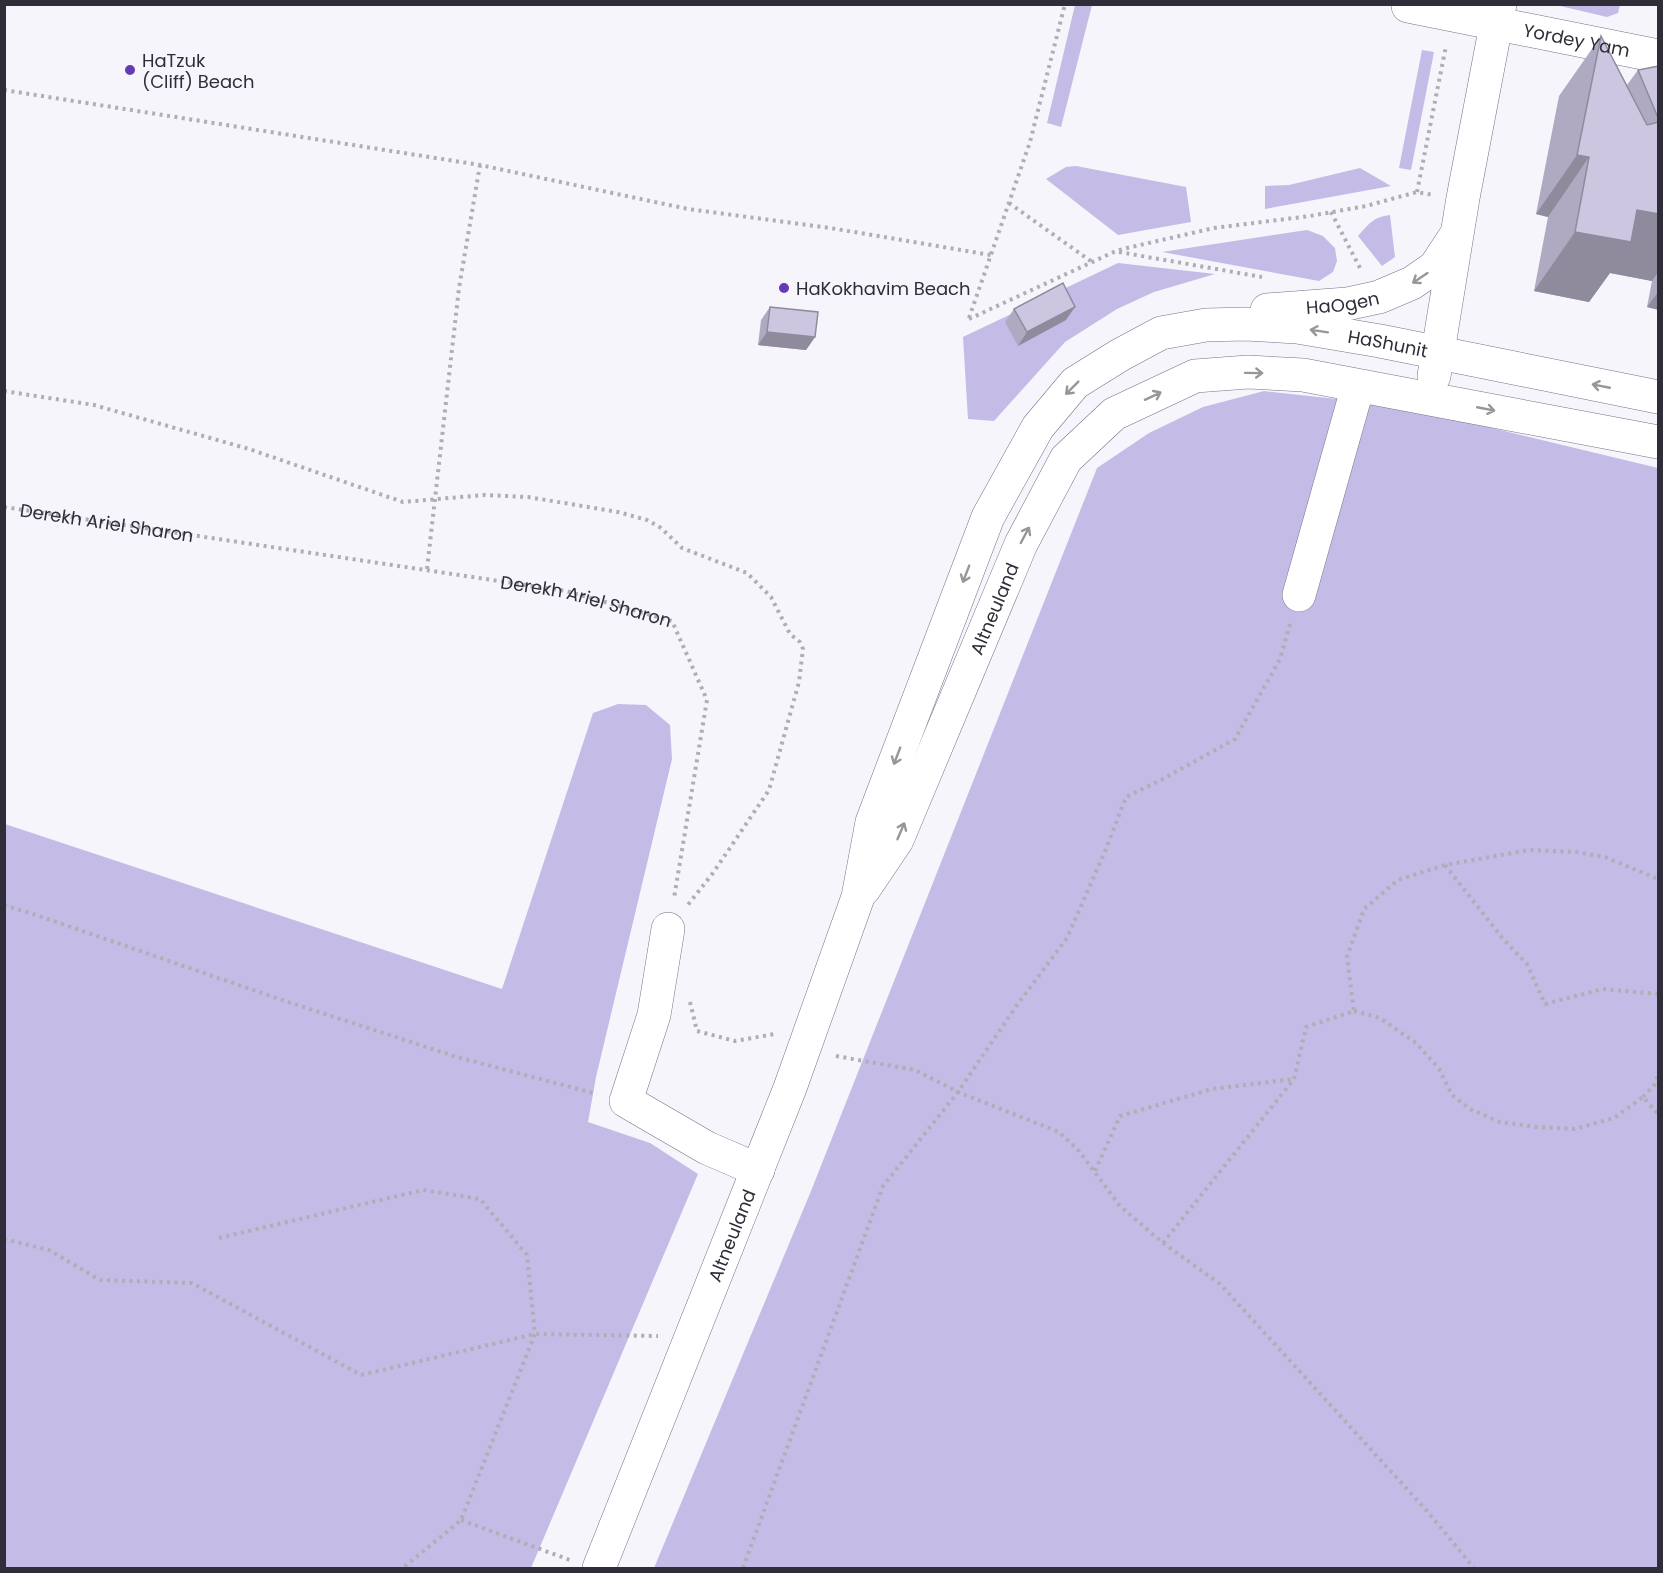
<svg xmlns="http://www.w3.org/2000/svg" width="1663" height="1573" viewBox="0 0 1663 1573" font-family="Poppins,sans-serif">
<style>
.green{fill:#c5bbe7}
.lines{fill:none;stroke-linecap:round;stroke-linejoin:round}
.minor-casing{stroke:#767189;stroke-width:34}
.path{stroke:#afaeb5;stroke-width:4;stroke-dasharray:3 4.5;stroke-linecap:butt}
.minor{stroke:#fff;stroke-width:33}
.wall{fill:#afaac1}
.shaded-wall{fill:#8f8b9d}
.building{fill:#ccc6e0;stroke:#8f8b9d;stroke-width:1.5}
.oneway{stroke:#97969b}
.poi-dot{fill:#663ab2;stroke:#f6f5fb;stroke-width:2}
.labels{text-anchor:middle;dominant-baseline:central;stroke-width:4.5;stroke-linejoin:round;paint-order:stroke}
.street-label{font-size:18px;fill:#2f2d37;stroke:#f6f5fb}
.poi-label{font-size:18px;fill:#2f2d37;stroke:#f6f5fb;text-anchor:start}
</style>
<rect width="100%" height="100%" fill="#f6f5fb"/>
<path class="green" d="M1075,5H1092L1061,127L1047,123Z
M1556,5H1620L1618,13L1607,17Z
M1422,50L1434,52L1411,170L1399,168Z
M1076,166L1186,187L1191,222L1118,235L1046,179L1066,167Z
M1360,168L1391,186L1265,209V186L1289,185Z
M1390,215L1395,257L1382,266L1358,236C1369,224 1373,217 1390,215Z
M1307,230L1323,236L1335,248L1337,261L1333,272L1319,281L1162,252Z
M1118,263L1215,274L1154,292L1117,309L1065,342L994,421L968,419L963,337Z
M1264,391L1401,406L1658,468V1568H654L811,1191L1097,468L1149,433L1203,407Z
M618,704L646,705L670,725L672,759L596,1077L588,1122L650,1143L698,1174L531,1568H5V824L502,989L593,713Z"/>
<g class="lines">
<defs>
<g id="minor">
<path id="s2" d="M1408,6L1658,56"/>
<path id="s3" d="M1267,310L1347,304L1379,297L1412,283L1435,267L1454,238"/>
<path d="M1434,376L1463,198L1500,4"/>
<path d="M1299,595L1358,386"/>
<path id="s4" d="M864,889L897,840L1021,544L1066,459L1114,414L1195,376L1248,372L1303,375L1658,442"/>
<path d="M668,929L654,1015L626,1101L707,1148L758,1170"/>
<path id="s5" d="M599,1568L790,1088L858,897L872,822L988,517L1038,427L1075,383L1120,355L1161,333L1206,325L1245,324L1297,327L1380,341L1658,397"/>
</g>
</defs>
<use href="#minor" class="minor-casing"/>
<g class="path">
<path d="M4,90L480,165L688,209L830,228L991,255"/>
<path d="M1417,192L1446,46"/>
<path d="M1009,203L1092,262"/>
<path d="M1331,212L1360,268"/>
<path d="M1119,252L1262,277"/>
<path d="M969,318L1030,142L1065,4"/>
<path d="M969,319L1116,251L1127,248L1214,228L1310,216L1366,206L1417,192L1433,195"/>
<path d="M4,391L94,405L249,449L403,502L484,495L528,497L618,512L647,520L661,528L682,548L747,573L771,597L790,634L800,642L803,649L799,682L769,790L713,873L687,906"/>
<path id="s1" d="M4,507L566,591L672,621L707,700L674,898"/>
<path d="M427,569L459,288L480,165"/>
<path d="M1445,865L1503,939L1527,964L1545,1004L1603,989L1658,994"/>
<path d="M4,905L42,917L279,999L457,1057L597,1094"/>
<path d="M690,1002L697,1031L735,1041L775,1034"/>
<path d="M1354,1011L1380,1018L1416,1043L1439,1069L1452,1095L1470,1109L1500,1122L1537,1127L1575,1129L1614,1118L1643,1097L1658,1114"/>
<path d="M836,1056L915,1070L958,1092L1059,1132L1079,1151L1120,1206L1163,1243L1220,1284L1427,1511L1474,1568"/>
<path d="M1643,1097L1655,1084L1658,1075"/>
<path d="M1095,1171L1120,1116L1212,1089L1294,1079"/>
<path d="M219,1238L423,1190L480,1199L527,1255L535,1334L461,1520L403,1568"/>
<path d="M4,1239L49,1250L100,1280L192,1283L361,1375L535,1334L658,1336"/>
<path d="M1163,1243L1294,1079L1306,1027L1354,1011L1347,957L1364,909L1398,880L1445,865L1529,850L1576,852L1605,857L1658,879"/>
<path d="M461,1520L570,1560"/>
<path d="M743,1568L883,1186L958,1092L1017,1005L1067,938L1106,849L1126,797L1161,780L1235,739L1280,659L1290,624"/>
</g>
<use href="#minor" class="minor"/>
</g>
<path class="wall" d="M1601,36L1627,85L1638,70L1659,66V310L1647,307L1652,281L1610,273L1589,302L1534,291L1548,217L1536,214L1559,96Z
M770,307L815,337L806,350L758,345L761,320Z
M1014,309L1066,320L1018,346L1005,322Z"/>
<path class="shaded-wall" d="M1577,155L1589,157L1548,217L1536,214Z
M1637,210L1659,214V271L1652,281L1610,273L1589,302L1534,291L1575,232Z
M1659,291V310L1647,307Z
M1075,307L1066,320L1018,346L1027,332Z
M767,332L815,337L806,350L758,345Z"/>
<path class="building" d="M1601,36L1647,125L1659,122V214L1637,210L1631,242L1575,232L1589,157L1577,155Z
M1659,66V120L1638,70Z
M1063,283L1075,307L1027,332L1014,309Z
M770,307L818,312L815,337L767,332Z"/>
<defs><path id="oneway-shaft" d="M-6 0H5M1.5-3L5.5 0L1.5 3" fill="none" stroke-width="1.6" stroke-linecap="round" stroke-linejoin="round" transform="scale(1.5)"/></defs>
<g class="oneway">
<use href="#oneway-shaft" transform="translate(1420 278) rotate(146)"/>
<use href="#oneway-shaft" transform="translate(1319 331) rotate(-171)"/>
<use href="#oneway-shaft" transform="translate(1254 373) rotate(1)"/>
<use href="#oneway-shaft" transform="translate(1601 386) rotate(-169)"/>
<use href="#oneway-shaft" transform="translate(1072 388) rotate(135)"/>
<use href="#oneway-shaft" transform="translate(1153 396) rotate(-25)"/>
<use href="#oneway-shaft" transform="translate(1486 409) rotate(11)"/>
<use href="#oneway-shaft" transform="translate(1025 535) rotate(-62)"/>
<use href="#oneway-shaft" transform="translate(966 574) rotate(111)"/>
<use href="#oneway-shaft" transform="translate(897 756) rotate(111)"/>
<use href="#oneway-shaft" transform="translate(901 831) rotate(-67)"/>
</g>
<g class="poi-dot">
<circle cx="130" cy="70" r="6"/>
<circle cx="784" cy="288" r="6"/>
</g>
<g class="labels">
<g class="street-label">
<text stroke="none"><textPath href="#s2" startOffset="172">Yordey Yam</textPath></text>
<text stroke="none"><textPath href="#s3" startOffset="76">HaOgen</textPath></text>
<text stroke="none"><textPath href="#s5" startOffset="1611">HaShunit</textPath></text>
<text stroke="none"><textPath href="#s1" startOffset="104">Derekh Ariel Sharon</textPath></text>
<text stroke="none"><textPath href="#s1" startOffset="590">Derekh Ariel Sharon</textPath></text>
<text stroke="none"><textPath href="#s4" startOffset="310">Altneuland</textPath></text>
<text stroke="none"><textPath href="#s5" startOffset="358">Altneuland</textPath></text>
</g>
<g class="poi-label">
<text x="142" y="60">HaTzuk<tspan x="142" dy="21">(Cliff) Beach</tspan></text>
<text x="796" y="288">HaKokhavim Beach</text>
</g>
</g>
<rect width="1663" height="1573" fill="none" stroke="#2f2d37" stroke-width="12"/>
</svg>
